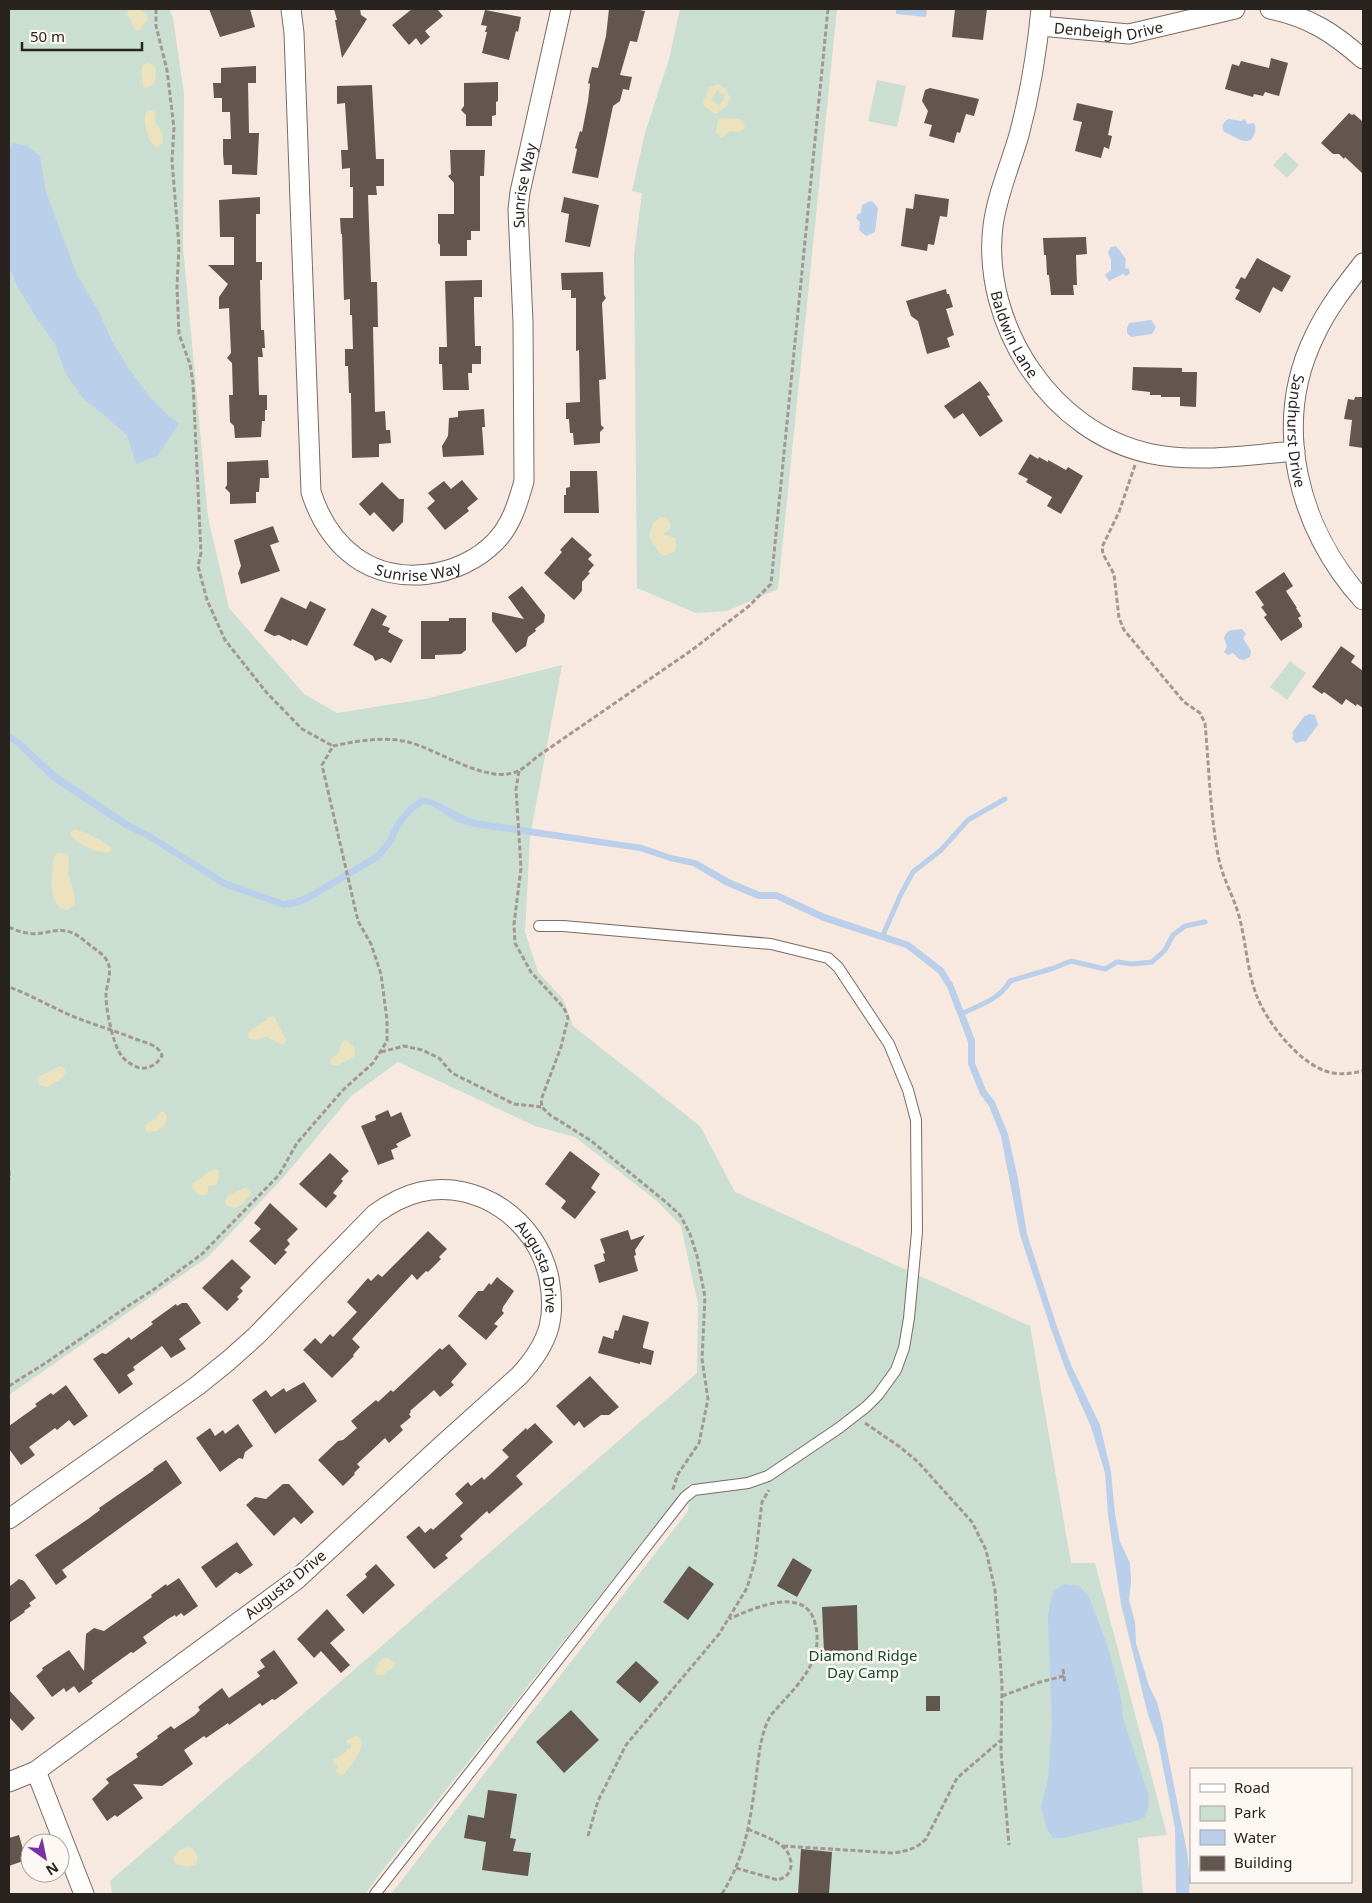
<svg xmlns="http://www.w3.org/2000/svg" width="1372" height="1903" viewBox="0 0 1372 1903" font-family="'Noto Sans',sans-serif">
<style>
.green{fill:#caded2}
.sand{fill:#ece2bd;fill-rule:evenodd}
.water{fill:#bacfea}
.lines{fill:none;stroke-linecap:round;stroke-linejoin:round}
.stream{stroke:#bacfea;stroke-width:5}
.building{fill:#62564e}
.service-casing{stroke:#796c63;stroke-width:12}
.minor-casing{stroke:#796c63;stroke-width:21}
.path{stroke:#a39891;stroke-width:3;stroke-dasharray:5 2.5;stroke-linecap:butt}
.service{stroke:#fff;stroke-width:10}
.minor{stroke:#fff;stroke-width:19}
.labels{text-anchor:middle;dominant-baseline:central;stroke-width:5;stroke-linejoin:round;paint-order:stroke}
.street-label{font-size:15px;fill:#28231f;stroke:#fef8f4}
.park-label{font-size:15px;fill:#144d33;stroke:#fef8f4}
</style>
<rect width="100%" height="100%" fill="#f7e9df"/>
<path class="green" d="M9,9H169L173,18L184,94L183,247L208,517L229,608L304,694L337,713L425,699L562,665L530,837L525,932L538,972L563,999L573,1026L700,1126L735,1192L1030,1326L1071,1563H1095L1167,1835L1138,1838L1143,1894H391L688,1511L690,1484L657,1523L392,1858L365,1894H112L110,1881L697,1373L698,1304L681,1226L657,1201L575,1137L535,1126L398,1062L351,1096L282,1179L208,1257L9,1395Z
M680,9H837L778,589L727,611L696,613L637,588L634,254L642,193L632,191L645,133L669,59Z
M877,80L906,86L897,127L868,121Z
M1285,152L1299,165L1287,178L1273,165Z
M1290,661L1306,673L1287,700L1270,687Z"/>
<path class="sand" d="M128,9H141L142,11L146,13L148,19L140,30H136L133,27L131,20L127,16Z
M148,62L156,68L155,84L146,88L143,86L141,71L143,65Z
M718,84L726,89L730,98L727,106L716,114L704,106L703,101L710,87ZM717,90L724,95L723,101L719,105L714,103L712,99Z
M148,110L156,112L155,122C159,129 166,135 162,144L156,147C148,143 144,123 145,114Z
M721,118L740,119L743,120L745,128L738,133C729,128 728,134 721,138L716,133L718,120Z
M661,517H666L670,523V529L663,534L675,538L677,545L674,552L664,556L658,552L649,536L653,523Z
M74,829C81,830 108,843 112,849L110,852C101,855 73,843 70,833Z
M59,853L67,854L69,857L68,873L75,896L74,906L67,910C46,907 52,871 54,856Z
M274,1016L286,1040L285,1043L281,1044L267,1037L253,1040L249,1038L248,1034C254,1026 263,1025 268,1017Z
M346,1040L354,1046L355,1056L338,1065H332L330,1061L339,1052L342,1042Z
M60,1066L66,1069C65,1079 56,1082 47,1087L39,1085L38,1077Z
M161,1112H164L167,1116L165,1125L157,1131L145,1132V1125L155,1119Z
M218,1169L219,1176L217,1185L208,1186V1193L206,1195H199L192,1188V1185L209,1171Z
M245,1187L251,1193L244,1203L236,1208L227,1206L225,1203C226,1191 237,1194 245,1187Z
M388,1658L395,1662L394,1667L382,1675H377L375,1671C380,1663 378,1659 388,1658Z
M356,1736L361,1739C364,1750 351,1765 344,1774L339,1775L336,1771L338,1766L334,1763L333,1760L346,1752L347,1749L351,1748V1745L347,1743V1740Z
M189,1847C196,1850 200,1857 196,1864L187,1867L174,1863L173,1858L180,1850Z"/>
<path class="water" d="M896,9H927L926,17L896,14Z
M1229,119L1241,121L1245,119L1247,124L1254,123C1256,127 1256,131 1254,135C1248,149 1233,135 1224,132C1221,127 1223,121 1229,119Z
M14,143L27,146L40,156L46,192L77,275L99,312L112,341L129,369L146,392L163,411L179,424L157,456L136,464L127,435L82,397L66,374L55,344L38,320L18,288L9,267V149Z
M870,201L873,202L878,208L875,232L866,236L859,230L860,222L856,218L858,214L861,213L862,205Z
M1116,246L1126,259L1125,268L1129,269L1130,273L1126,276L1123,274L1109,281L1105,275L1111,270V260L1108,252L1111,247Z
M1151,320L1156,327L1152,334L1131,337L1127,333V328L1129,323Z
M1242,629L1246,634L1243,638L1251,651L1250,657L1244,660L1239,659L1233,653L1228,655L1224,652L1227,646L1224,638C1228,627 1233,631 1242,629Z
M1309,714L1315,715L1318,725L1305,742L1303,741L1296,743L1292,739L1293,734L1292,733L1305,715L1306,716Z
M9,732L21,741L57,774L127,821L150,833L227,881L284,901L295,899L308,894L375,854L387,840L394,825L406,809L421,797C441,800 456,814 475,820L642,845L671,855L696,860L729,879L760,892H777L825,914L909,942L943,968L953,984L975,1040V1063L986,1090L995,1102L1008,1134L1018,1179L1027,1234L1057,1327L1071,1365L1100,1425L1111,1472L1115,1514L1120,1542L1130,1563L1131,1582L1129,1600L1135,1622L1136,1643L1149,1686L1157,1702L1163,1725L1165,1740L1187,1852L1190,1880L1189,1894H1176L1175,1828L1158,1742L1148,1715L1121,1604L1108,1515L1105,1473L1091,1427L1065,1368L1051,1329L1020,1235L1001,1136L989,1106L980,1094L968,1064V1042L947,987L938,973L906,948L823,921L776,899H758L725,885L693,866L670,861L640,851L474,827L457,822L431,805L423,804L411,813L400,828L393,843L380,859L311,900L297,906L284,908L224,887L146,838L123,827L52,780L17,746L9,740Z
M1065,1584L1079,1586L1089,1597L1108,1647L1120,1692L1123,1718L1148,1793L1149,1807L1145,1817L1136,1821L1063,1838H1053L1047,1830L1041,1806L1048,1780L1052,1724L1048,1615L1053,1591Z"/>
<g class="lines">
<path class="stream" d="M883,935L901,894L913,872L941,850L968,820L1005,799
M961,1014C980,1005 1000,999 1010,981L1054,968L1071,961L1105,969L1117,962L1132,964L1152,962L1165,950L1173,935L1185,926L1205,922"/>
</g>
<path class="building" d="M209,9H250L255,27L220,37Z
M334,9H360L361,15L367,19L342,58L335,20H337Z
M412,9H437L443,16L425,31L430,37L421,45L416,38L409,45L392,25Z
M609,9H633L645,11L637,42L630,41L620,75L632,77L629,90L623,89L620,101L613,106L598,178L572,173L577,149L575,148L580,131L582,132L588,101L590,84L588,83L592,67L598,68L606,36Z
M955,9H987L983,40L952,37Z
M485,10L521,17L518,32L516,31L509,60L482,53L487,32H485L487,26L481,25Z
M1271,58L1288,63L1279,96L1265,92L1263,96L1254,94L1253,97L1225,89L1232,64L1239,66L1241,61L1269,68Z
M256,66V83H248L249,133H259L257,175L232,174V165H224L223,154V139H231L230,112H222V98H214L213,83H221V68Z
M498,82V101L496,102V115L492,116V126H466V115L461,110L464,106V83Z
M372,85L376,159H384V186H376L377,195H368L371,282H377L378,327H373L375,412L385,411L386,430H390L391,443L379,444V457L352,458L351,393H349L348,366H345V349H353L352,315H350V299L344,300L342,234H341L340,218H353V187H350V168L342,169L341,150H348L345,103L337,104V86Z
M930,88L979,99L974,116L966,114L960,133L957,132L954,143L929,136L932,125L924,123L928,111L922,101L925,90Z
M1077,103L1113,111L1108,135L1112,136L1109,149L1104,147L1101,158L1075,151L1082,122L1073,120Z
M1349,113L1352,115L1354,114L1363,122V174L1345,157L1344,159L1339,154H1333L1321,143Z
M450,150H485L484,176H480V231H471V240H467V256H440V245L438,243V214H454V183L448,176L451,174Z
M915,194L949,199L947,217L940,216L934,245L928,244L927,251L901,246L906,208L913,209Z
M260,197V214H256V262H262V280H260L261,330H264L265,348H262L263,357H258L259,395H267V410H265V421H262L261,437L235,438L234,426L230,422L229,395H233L232,363L227,358L231,353L229,308L219,309V297L228,284L208,265H234V237H220L219,200Z
M564,197L599,205L590,247L565,242L569,214L561,212Z
M1086,237L1087,254L1076,255L1077,285H1073L1074,295H1051L1049,275H1047L1046,255H1044L1043,238Z
M1257,258L1291,276L1282,292L1273,287L1260,313L1235,299L1240,290L1235,288L1241,277L1245,279Z
M603,272L604,295L606,298L602,303L606,379L599,380L601,425L604,428L600,432V443L574,445L573,433H570L569,419H566V403L580,402L579,350L576,351V298H571V290H562L561,273Z
M482,280V297H474V309L475,346H481V364H472V373H468L469,390H443L442,364H439V347H447L445,281Z
M946,289L947,294H949L953,307L946,309L954,335L947,338L950,347L927,354L918,321L911,316L906,301Z
M1133,367L1182,368V372H1197L1196,407L1180,406V397H1161V395H1150V392L1132,390Z
M980,381L990,395L987,396L1003,421L980,437L963,413L954,419L944,406Z
M1355,397H1363V448L1349,446L1352,420L1344,419L1348,399L1354,400Z
M484,409L485,427H482L484,455L443,457L442,446L448,436L449,418L458,417V411Z
M1030,454L1038,459L1039,457L1048,462V460L1066,470L1068,467L1083,476L1061,514L1047,506L1052,497L1026,482L1028,479L1018,474Z
M268,460L269,478H260L259,492H256V503L230,504V493L225,488L227,485V462Z
M570,471H597L599,513H564V495H566V488L570,487Z
M462,480L478,499L467,508L469,511L445,530L427,508L435,501L428,493L444,481L451,489Z
M382,482L399,499H404L403,522L393,532L374,512L370,516L359,504Z
M273,526L279,542L270,545L280,571L241,584L238,573L241,566L234,540Z
M572,537L592,555L588,559L594,565L588,572L590,573L582,582V591L574,600L544,573L562,552L560,550Z
M1284,572L1293,586L1286,591L1297,608H1296L1301,616L1298,618L1302,624V627L1281,641L1264,617L1267,615L1261,607L1264,605L1255,592Z
M522,586L545,615L544,622L535,629L536,631L528,637L526,646L516,653L492,621V612L524,619L508,597Z
M281,597L306,609L310,601L326,609L307,646L292,639L291,641L279,635L274,636L264,631Z
M372,608L387,616L382,625L390,628L388,632L403,640L391,663L382,658L375,661L373,656L353,645Z
M449,618H466V650L461,654L435,655V659H421V621H449Z
M1341,646L1355,656L1351,662L1363,671V708L1357,704L1356,706L1346,699L1342,705L1324,692L1322,694L1312,687Z
M388,1110L391,1117L401,1112L411,1136L396,1144L398,1147L391,1150L394,1159L378,1165L361,1126L376,1120L375,1116Z
M570,1151L600,1174L591,1188L596,1192L575,1219L561,1208L566,1201L545,1184Z
M330,1153L349,1171L341,1179L343,1181L333,1193L337,1196L326,1208L299,1184Z
M270,1203L298,1229L287,1240L290,1244L284,1250L287,1252L275,1265L249,1241L261,1229L254,1223Z
M628,1230L631,1240L645,1235L635,1250L636,1255L634,1256L638,1271L599,1283L594,1265L605,1261L603,1254L605,1253L600,1239Z
M428,1231L447,1249L439,1257L441,1259L428,1272L426,1271L417,1280L412,1274L352,1339L360,1347L353,1355L354,1356L332,1378L303,1350L315,1338L321,1344L330,1334L333,1337L357,1312L347,1302L368,1278L371,1281L378,1274L382,1277Z
M232,1259L251,1277L240,1288L243,1291L237,1297L239,1299L227,1311L202,1288Z
M497,1277L514,1291L503,1307L502,1311L504,1313L494,1324L498,1326L486,1340L458,1316L478,1291H483L489,1283L491,1285Z
M182,1303H187L201,1323L179,1339L186,1349L171,1358L162,1346L133,1367L135,1370L127,1375L133,1384L119,1394L93,1359L102,1353L106,1354L129,1337L131,1340L153,1324L151,1322L176,1304L177,1306Z
M623,1315L649,1322L643,1346V1348L654,1351L651,1365L640,1362V1364L598,1353L603,1336L613,1339L615,1330L618,1331Z
M449,1344L467,1364L451,1382L454,1385L440,1397L434,1390L410,1411L411,1412L409,1414L411,1417L400,1426L403,1430L389,1443L385,1438L357,1464L360,1467L354,1473L355,1474L343,1486L318,1460L338,1441L343,1440L357,1428L351,1421L376,1400L378,1402L391,1390L393,1392L440,1348L442,1350Z
M590,1376L619,1407L609,1415H601L584,1428L579,1421L574,1426L556,1406Z
M304,1382L317,1401L275,1434L252,1400L266,1390L271,1397L284,1388L286,1392Z
M66,1385L88,1416L74,1426L69,1420L57,1430L55,1428L29,1447L35,1455L21,1465L9,1449V1426L37,1406L35,1404L51,1393L53,1395Z
M535,1423L553,1442L516,1476L523,1484L489,1514L487,1511L460,1536L463,1539L445,1555L448,1558L434,1569L406,1537L419,1526L425,1533L431,1528L433,1530L463,1503L455,1494L468,1482L471,1486L482,1477L484,1480L509,1457L502,1450L526,1428L527,1430Z
M238,1424L253,1446L245,1452L243,1459L239,1458L220,1472L196,1438L210,1428L215,1436L223,1430L225,1434Z
M166,1460L182,1483L62,1570L67,1577L56,1585L35,1555L88,1519L100,1510L99,1508L154,1470L153,1469Z
M283,1484H289L314,1512L301,1524L294,1517L274,1536L246,1505L255,1497L266,1499Z
M237,1542L253,1565L240,1574L236,1572L216,1588L201,1567Z
M793,1558L812,1570L797,1597L777,1586Z
M376,1564L395,1585L363,1614L346,1595L367,1577L365,1574Z
M689,1566L714,1584L688,1620L663,1602Z
M179,1578L198,1606L184,1616L181,1613L176,1617L175,1615L168,1619L143,1637L147,1643L133,1653L131,1652L91,1681L93,1683L79,1693L74,1686L66,1692L64,1688L52,1697L36,1676L43,1670L42,1668L69,1650L84,1671L86,1634L94,1628L104,1631L152,1597L151,1595L166,1584L167,1586Z
M19,1579L24,1581L36,1598L29,1603L31,1606L24,1611L25,1612L9,1623V1587Z
M857,1605L858,1650L824,1652L822,1607Z
M327,1609L345,1630L330,1643L350,1665L341,1673L321,1651L314,1658L297,1639Z
M274,1650L298,1683L275,1700L272,1699L262,1706L260,1703L229,1725L228,1723L206,1738L204,1736L184,1750L193,1764L162,1786L133,1784L143,1798L117,1817L115,1815L107,1821L92,1799L109,1783L106,1779L138,1757L136,1754L158,1738L157,1736L171,1726L174,1729L195,1715L200,1710L198,1707L222,1688L229,1698L260,1676L257,1672L265,1667L260,1660Z
M636,1661L659,1682L640,1703L616,1682Z
M9,1690L35,1718L22,1731L9,1717Z
M926,1696H940V1711H926Z
M571,1710L599,1740L564,1773L536,1742Z
M488,1790L517,1794L510,1838L516,1839L513,1851L531,1853L528,1876L482,1870L486,1842L464,1838L468,1815L484,1818Z
M19,1835L26,1860L9,1866V1838Z
M801,1849L832,1852L829,1894H798Z"/>
<g class="lines">
<defs>
<path id="service" d="M375,1894L685,1497L694,1490L748,1483L768,1476L839,1428L866,1407L878,1395L896,1370L904,1348L909,1318L917,1232L916,1120L908,1090L889,1044L838,967L828,958L771,944L563,926H539"/>
<g id="minor">
<path id="s1" d="M291,9L294,33C300,186 304,339 311,492C319,517 333,541 355,557C396,587 460,578 495,542C511,526 518,503 524,481L523,322L518,210L520,192L561,9"/>
<path id="s2" d="M1041,9C1037,51 1030,94 1019,135C1010,166 997,195 993,226C981,325 1052,434 1152,454C1199,463 1247,455 1295,451"/>
<path d="M1270,9C1309,17 1334,33 1363,59"/>
<path id="s3" d="M1040,26L1129,34L1235,9"/>
<path id="s4" d="M1363,263C1345,286 1327,309 1315,335C1271,424 1298,529 1363,600"/>
<path id="s5" d="M9,1519L197,1386L228,1361L256,1336L375,1214C389,1204 403,1196 420,1192C478,1179 537,1220 549,1278C552,1294 553,1311 549,1327C544,1345 532,1362 519,1376L440,1447L296,1580L36,1771L9,1782"/>
<path d="M36,1771L84,1894"/>
</g>
</defs>
<use href="#service" class="service-casing"/>
<use href="#minor" class="minor-casing"/>
<path class="path" d="M156,9V26L167,70L174,128L172,161L179,246L177,287L179,334L190,364L193,383L201,553L198,566L207,600L225,640L267,693L302,729L333,746
M1135,465L1119,512L1102,547L1103,554L1114,574L1119,618L1124,630L1184,702L1200,713L1205,723C1209,767 1210,812 1218,855C1222,877 1233,895 1239,916C1246,942 1247,969 1256,994C1266,1022 1302,1068 1333,1073C1344,1075 1353,1073 1363,1071
M519,771L516,789L521,868L514,924L515,943L531,972L564,1008L568,1018L561,1047L541,1100L542,1107L550,1115L590,1140L667,1203L680,1215L690,1234L697,1256L705,1297L702,1359L708,1399L699,1443L678,1474L672,1492
M9,927C18,932 32,935 42,933C50,932 58,929 65,931C76,932 83,940 91,946C96,950 103,954 106,959C114,970 106,984 106,996C106,1010 113,1044 121,1055C125,1061 133,1066 140,1068C150,1069 157,1064 162,1056C160,1046 147,1043 138,1040C116,1031 94,1025 72,1016C51,1007 31,995 9,987
M381,1052L404,1046L422,1050L439,1058L452,1073L514,1104L542,1107
M9,1171V1180
M9,1386L47,1362L131,1304L153,1290L202,1254L279,1175L297,1143L343,1090L373,1063L387,1041V1020L381,974L371,944L358,921L322,765L333,746C357,741 383,736 408,742C440,750 490,787 520,770C527,766 534,759 541,754L692,650L749,606L771,584L828,9
M865,1423L900,1447L918,1462L972,1522L986,1550L995,1590L1002,1685L1001,1752L1009,1845
M1063,1669L1065,1684
M1002,1696L1040,1682L1064,1676
M588,1836L598,1801L626,1745L719,1634L747,1588L755,1561L762,1502L769,1490
M783,1846L893,1853C907,1851 916,1849 926,1839L957,1778L1001,1740
M736,1868L778,1880C786,1877 790,1874 791,1866C792,1843 765,1837 748,1829
M722,1894C746,1855 750,1822 756,1778C759,1756 760,1734 771,1715C786,1697 806,1680 814,1657C818,1646 818,1634 815,1623C805,1584 752,1609 729,1619"/>
<use href="#service" class="service"/>
<use href="#minor" class="minor"/>
</g>
<g class="labels">
<g class="street-label">
<text stroke="none"><textPath href="#s3" startOffset="69">Denbeigh Drive</textPath></text>
<text stroke="none"><textPath href="#s1" startOffset="1080">Sunrise Way</textPath></text>
<text stroke="none"><textPath href="#s2" startOffset="335">Baldwin Lane</textPath></text>
<text stroke="none"><textPath href="#s4" startOffset="186">Sandhurst Drive</textPath></text>
<text stroke="none"><textPath href="#s1" startOffset="630">Sunrise Way</textPath></text>
<text stroke="none"><textPath href="#s5" startOffset="686">Augusta Drive</textPath></text>
<text transform="translate(285 1584) rotate(-39)">Augusta Drive</text>
</g>
<g class="park-label">
<text x="863" y="1655">Diamond Ridge<tspan x="863" dy="17">Day Camp</tspan></text>
</g>
</g>
<rect width="1372" height="1903" fill="none" stroke="#28231f" stroke-width="20"/>
<rect x="1190" y="1768" width="162" height="115" fill="#fef8f4" stroke="#a8a39f"/>
<rect x="1200" y="1784" width="25" height="8" fill="#ffffff" stroke="#a8a39f"/>
<text x="1234" y="1793" font-size="15" fill="#28231f">Road</text>
<rect x="1200" y="1806" width="25" height="15" fill="#caded2" stroke="#a8a39f"/>
<text x="1234" y="1818" font-size="15" fill="#28231f">Park</text>
<rect x="1200" y="1830" width="25" height="15" fill="#bacfea" stroke="#a8a39f"/>
<text x="1234" y="1843" font-size="15" fill="#28231f">Water</text>
<rect x="1200" y="1856" width="25" height="15" fill="#62564e" stroke="#a8a39f"/>
<text x="1234" y="1868" font-size="15" fill="#28231f">Building</text>
<g transform="translate(45 1858) rotate(147)"><circle r="24" fill="#fef8f4" stroke="#a8a39f"/>
<path d="M0-4L9 19L0 12L-9 19Z" fill="#7a31a3"/>
<text y="-8" font-size="14" font-weight="bold" text-anchor="middle" fill="#28231f">N</text>
</g>
<path d="M22 42v8h120v-8" fill="none" stroke="#28231f" stroke-width="2.5"/>
<text x="30" y="42" font-size="15" fill="#28231f" stroke="#fef8f4" stroke-width="4" paint-order="stroke">50 m</text>
</svg>
